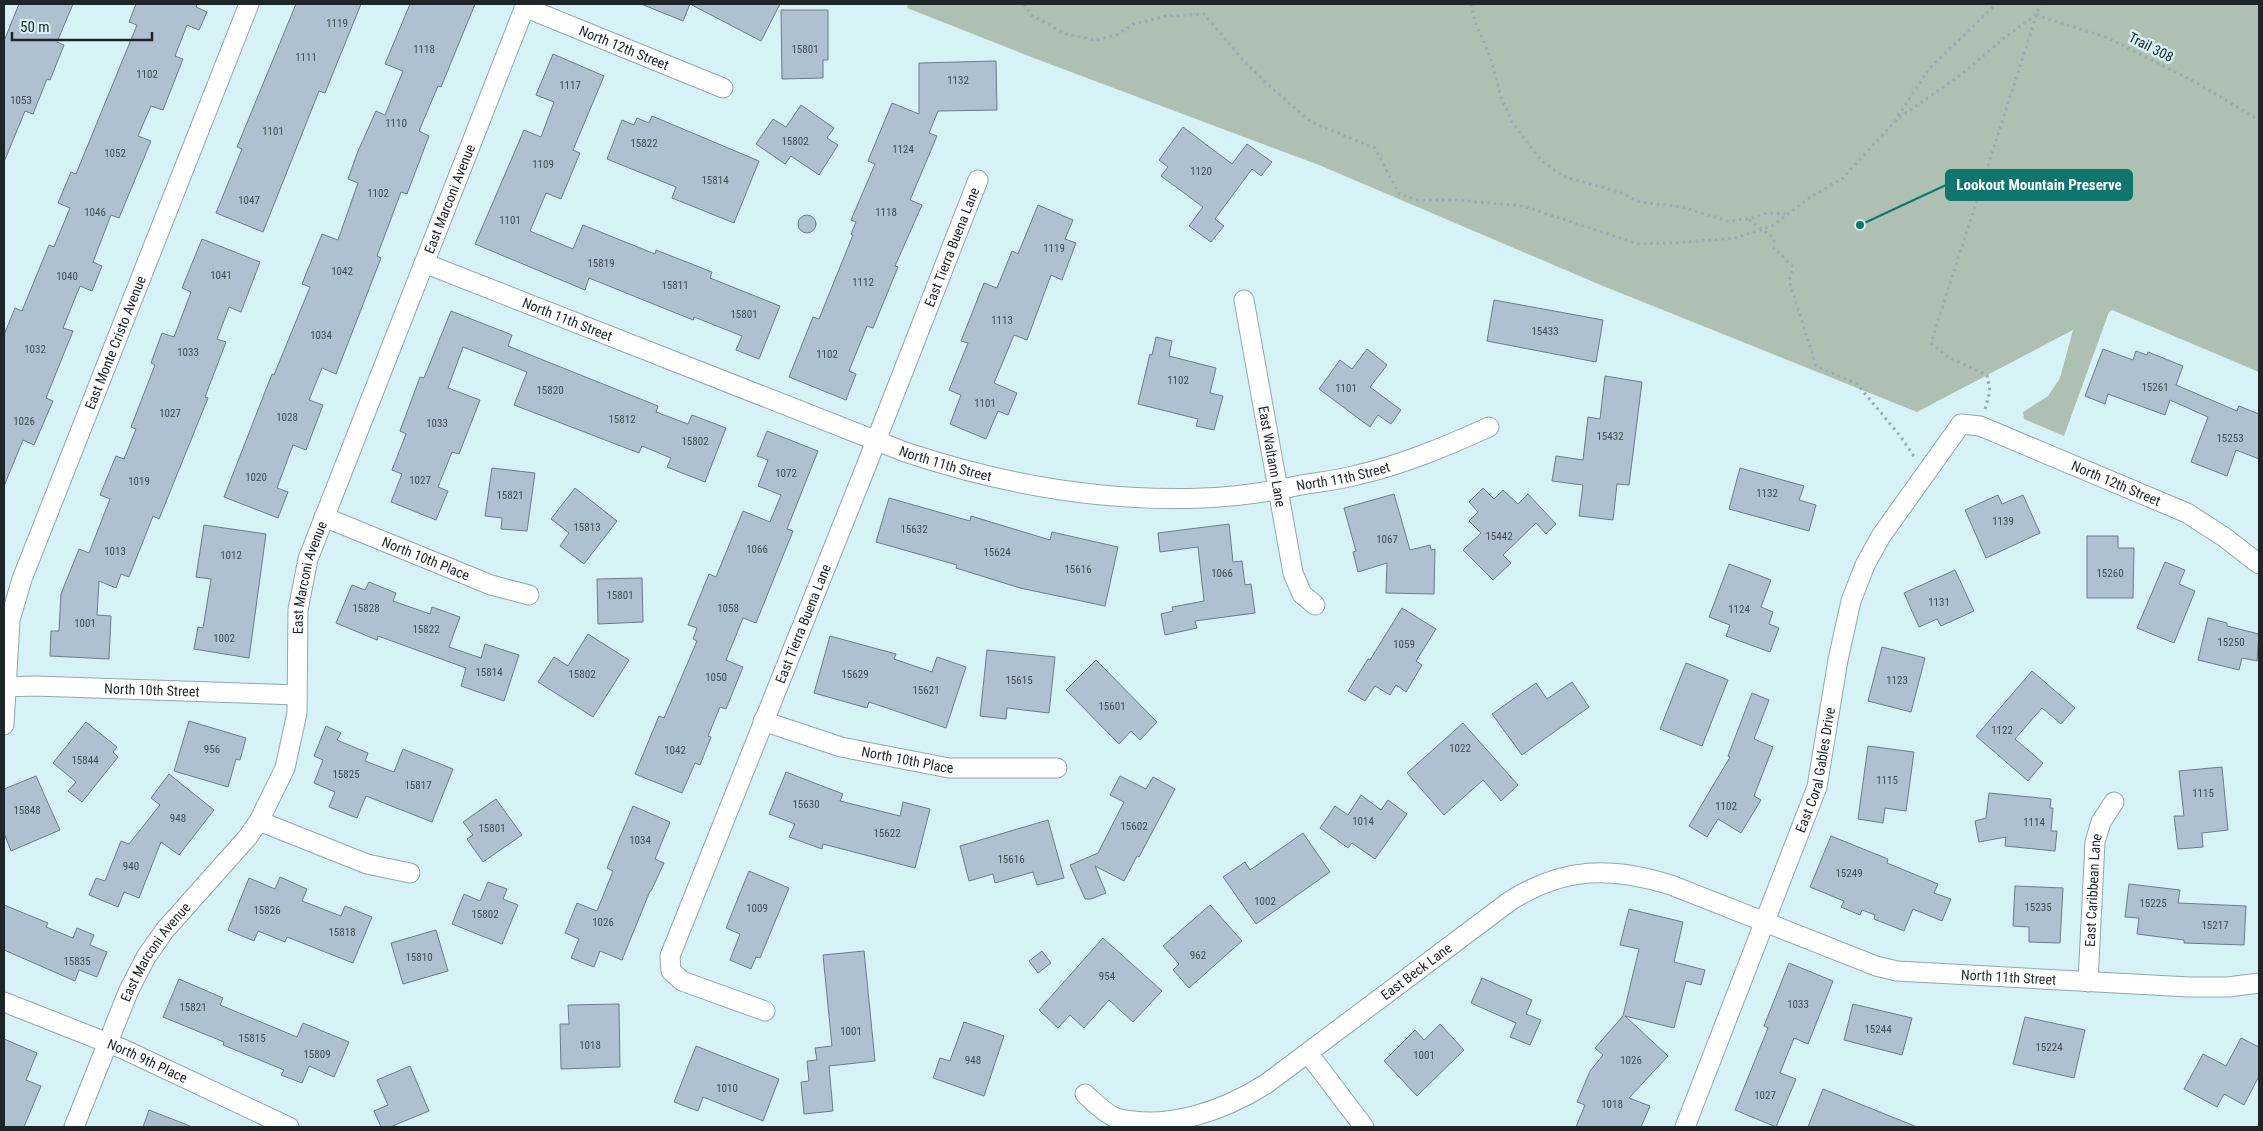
<svg xmlns="http://www.w3.org/2000/svg" width="2263" height="1131" viewBox="0 0 2263 1131" font-family="'Roboto Condensed',sans-serif">
<style>
.green{fill:#aec0b1}
.building{fill:#aec1d0;stroke:#6b7c8a}
.lines{fill:none;stroke-linecap:round;stroke-linejoin:round}
.street-casing{stroke:#8ea8ad;stroke-width:21}
.path{stroke:#97acb0;stroke-width:3;stroke-dasharray:2.5 4;stroke-linecap:butt}
.street{stroke:#fff;stroke-width:19}
.labels{text-anchor:middle;dominant-baseline:central;stroke-width:5;stroke-linejoin:round;paint-order:stroke}
.number-label{font-size:11px;fill:#404d52}
.street-label{font-size:14px;fill:#1c2628;stroke:#d7f2f7}
.leader{fill:none;stroke:#0f766e;stroke-width:2}
.callout-dot{fill:#0f766e;stroke:#d7f2f7;stroke-width:2}
.callout{fill:#0f766e;stroke:#0f766e;stroke-width:2}
.callout-label{font-size:15px;text-anchor:middle;font-weight:bold;fill:#fff}
</style>
<rect width="100%" height="100%" fill="#d7f2f7"/>
<path class="green" d="M908,4H2259V372L2112,310L2109,312L2064,436L2024,419L2023,412L2048,396L2060,378L2073,330L1917,412L1603,286L1319,165L1031,57L907,8Z"/>
<path class="building" d="M19,4H73L57,42L64,45L50,80L47,79L33,114L25,111L4,162V41Z
M136,4H197L196,7L207,12L199,30L187,25L175,56L183,59L163,110L151,106L138,136L151,141L119,218L111,215L93,262L102,266L92,291L80,286L63,328L73,331L46,398L53,401L34,445L23,440L4,486V335L15,308L22,311L49,245L54,247L70,208L58,203L71,172L76,174L137,25L129,22Z
M296,4H361L325,93L319,91L263,232L216,213L242,149L237,147Z
M410,4H475L441,87L438,86L419,131L429,136L407,194L401,192L377,256L381,258L336,374L322,368L309,400L323,405L306,450L293,445L277,488L288,492L278,518L224,497L272,374L274,375L310,287L302,284L322,234L338,240L358,183L348,179L358,151L376,111L385,115L403,71L385,64Z
M641,4H780L761,41L690,4L683,21Z
M781,10H828V60H823V78L782,79Z
M553,54L604,76L573,150L580,153L561,199L546,193L530,231L573,249L583,225L655,254L656,250L712,272L710,278L780,306L759,359L736,350L742,336L694,317L693,320L589,278L585,290L475,244L524,130L541,137L554,102L536,95Z
M996,61L997,110L938,111L929,133L937,136L910,200L922,205L895,266L898,267L873,328L867,326L849,371L856,374L846,400L789,377L813,317L819,319L853,235L851,234L856,222L851,220L875,164L868,161L892,103L919,114V63Z
M801,105L834,128L827,138L838,145L819,175L791,156L785,164L756,144L773,119L786,127Z
M652,116L759,161L734,223L672,198L676,187L607,159L622,120L634,125L637,118L649,123Z
M1183,127L1232,164L1247,144L1272,162L1261,176L1252,169L1215,219L1224,226L1211,242L1189,226L1203,207L1161,176L1168,167L1159,160Z
M1038,205L1073,220L1065,239L1076,243L1062,280L1051,275L1027,340L1014,335L994,383L1017,393L1008,415L998,411L986,439L950,424L961,395L949,390L968,343L961,341L984,283L997,288L1012,251L1018,254Z
M798 224a9 9 0 1 1 18 0a9 9 0 1 1-18 0Z
M202,239L260,262L241,312L229,307L217,339L226,342L205,397L208,398L159,519L153,516L129,577L121,574L116,588L99,581L97,615L111,616L109,659L50,656L51,631H59L61,594L79,549L89,553L110,499L100,495L116,456L124,459L136,429L131,427L155,365L151,363L162,333L174,337L191,292L182,288Z
M1494,300L1603,320L1596,362L1487,341Z
M451,311L512,335L508,346L658,406L656,412L688,424L692,415L726,428L705,482L667,467L671,458L642,446L639,453L514,405L527,372L463,347L448,388L480,400L459,454L452,452L438,487L448,491L436,520L391,502L402,474L392,470L406,434L400,431L420,377L424,378Z
M1156,337L1172,341L1169,356L1216,368L1210,393L1223,396L1214,430L1196,426L1198,419L1138,404L1150,354L1152,355Z
M1367,349L1387,365L1370,387L1401,410L1391,424L1378,415L1370,427L1319,389L1340,360L1352,369Z
M2103,349L2133,360L2136,351L2147,355L2148,352L2183,366L2176,385L2237,411L2239,406L2259,414V459L2236,450L2227,476L2191,462L2208,417L2170,400L2165,415L2108,394L2105,404L2085,396Z
M1605,376L1642,382L1629,485L1617,484L1613,520L1579,516L1583,485L1552,481L1556,456L1583,460L1588,417L1600,419Z
M767,431L818,451L787,529L793,531L756,623L743,618L726,660L743,667L726,709L720,707L708,736L711,737L700,765L695,763L682,793L635,774L659,716L664,718L697,641L693,639L697,628L688,625L709,574L716,577L743,511L770,522L781,495L758,486L768,460L757,456Z
M492,468L535,473L527,531L501,529L502,518L485,516Z
M1740,468L1804,486L1799,500L1816,505L1809,531L1729,509Z
M575,488L617,521L584,564L560,546L569,533L551,519Z
M1483,488L1494,499L1503,490L1518,504L1528,494L1556,524L1546,534L1536,523L1503,555L1511,563L1493,580L1463,550L1481,533L1469,521L1478,512L1469,502Z
M1394,494L1410,550L1430,545L1431,550L1435,549L1434,594L1386,593L1387,563L1358,572L1353,552L1356,551L1344,508Z
M1998,495L2002,504L2023,495L2040,533L1986,558L1965,510Z
M889,498L970,521L971,516L1050,540L1052,532L1118,547L1105,606L1020,588L956,568L957,565L876,542Z
M1229,524L1233,562L1242,561L1245,585L1251,584L1255,613L1195,621L1197,628L1165,635L1161,614L1173,611L1172,607L1204,601L1198,547L1160,552L1158,533Z
M204,525L266,534L249,658L194,649L198,627L203,628L211,579L196,577Z
M2087,536H2118V548H2134L2133,598H2087Z
M2165,562L2185,570L2179,584L2195,591L2174,643L2137,628Z
M1729,564L1771,580L1761,607L1773,612L1769,624L1779,628L1770,652L1726,636L1730,625L1709,617Z
M1955,570L1974,611L1941,626L1937,619L1919,627L1904,593Z
M642,578L643,622L598,624L597,579Z
M369,582L396,593L393,601L430,614L432,607L460,617L449,647L481,658L485,644L519,655L504,701L461,686L466,668L378,636L377,640L336,623L352,585L365,590Z
M1402,608L1436,629L1416,661L1422,665L1406,692L1396,685L1390,695L1375,686L1365,701L1348,691L1368,659L1370,660Z
M2208,618L2227,623V626L2259,634L2257,661L2242,658L2239,670L2198,660Z
M588,634L629,660L593,717L538,682L554,657L568,666Z
M830,636L896,654L894,659L932,672L937,657L966,667L946,728L869,702L867,708L814,693Z
M1882,647L1925,658L1911,712L1868,701Z
M987,650L1055,657L1049,713L1007,708L1006,719L980,716Z
M1096,660L1157,722L1140,740L1131,731L1119,744L1066,690Z
M1686,663L1728,680L1702,746L1660,729Z
M2032,671L2075,708L2061,724L2042,708L2015,739L2043,763L2028,781L1976,736Z
M1572,682L1589,707L1522,755L1492,714L1536,683L1547,699Z
M1752,693L1769,700L1754,739L1773,747L1754,796L1761,800L1741,833L1718,819L1707,837L1689,826L1730,757L1728,756Z
M189,721L246,738L240,760L236,759L228,787L174,771Z
M86,722L117,747L113,752L118,757L82,802L68,791L76,782L53,763Z
M1463,723L1518,785L1501,801L1483,780L1444,815L1407,773Z
M326,726L341,733L337,740L368,753L365,761L394,772L403,749L453,769L432,822L366,796L357,818L329,807L335,792L314,783L323,760L314,756Z
M1868,746L1914,752L1906,811L1885,808L1883,823L1858,819Z
M2222,767L2228,830L2202,833L2203,847L2178,849L2174,816H2184L2179,771Z
M786,772L843,794L840,801L900,816L903,802L930,809L915,868L823,844L822,849L789,837L795,824L769,814Z
M169,774L214,810L179,855L161,842L139,898L124,892L118,907L89,895L96,878L105,881L121,841L129,844L160,805L151,798Z
M36,776L60,830L11,851L4,833V789Z
M1120,776L1146,789L1153,777L1175,789L1139,857L1137,856L1124,881L1095,866L1106,893L1091,899H1085L1070,865L1098,853L1124,802L1110,795Z
M1989,793L2051,799L2050,808H2053L2051,831H2057L2055,851L2005,846L2006,837L1979,842L1975,821L1986,818Z
M1361,795L1381,810L1388,800L1407,814L1375,859L1352,843L1348,848L1320,828L1335,806L1348,815Z
M496,799L522,835L483,862L467,839L473,835L463,822Z
M633,806L670,822L655,859L664,863L651,891H650L622,960L600,951L594,967L571,958L579,939L565,933L577,903L597,911L613,871L607,868Z
M1048,820L1064,878L1037,885L1033,872L995,883L993,874L969,881L960,846Z
M1303,833L1330,872L1256,924L1223,877L1245,862L1250,870Z
M1831,836L1888,859L1887,863L1938,884L1934,893L1951,899L1942,921L1913,909L1904,931L1874,919L1875,915L1862,910L1860,915L1841,907L1844,901L1810,887Z
M749,871L789,888L760,958L756,957L751,969L730,960L740,934L726,928Z
M280,877L307,889L302,901L341,916L345,906L372,917L353,963L287,937L285,942L258,931L254,941L228,930L249,878L275,889Z
M488,882L507,889L503,899L518,905L502,944L452,924L464,894L480,901Z
M2129,884L2180,890L2178,903L2246,906L2244,945L2184,943V940L2137,934L2139,918L2125,917Z
M2015,886L2063,888L2060,943L2029,942V927L2013,926Z
M4,905L48,923L46,927L73,938L77,928L94,935L90,945L107,952L97,977L79,970L75,981L4,950Z
M1210,905L1242,941L1189,988L1173,970L1179,964L1163,946Z
M1629,909L1683,922L1674,962L1705,970L1701,985L1686,981L1674,1028L1625,1016L1668,1056L1629,1098L1650,1106L1641,1127H1576L1585,1105L1577,1102L1590,1071L1603,1055L1595,1048L1623,1016L1639,949L1620,945Z
M436,930L448,971L403,984L391,943Z
M1103,938L1162,991L1133,1022L1109,1000L1084,1028L1070,1015L1058,1028L1039,1010Z
M864,951L875,1061L829,1066L833,1111L804,1114L801,1082L809,1081L807,1061L817,1060L815,1048L832,1046L823,955Z
M1042,951L1051,963L1038,973L1029,961Z
M1789,963L1833,981L1808,1044L1794,1038L1780,1073L1796,1079L1776,1127L1735,1110L1768,1028L1764,1026Z
M1482,978L1532,1000L1526,1014L1541,1020L1530,1045L1510,1037L1516,1023L1471,1003Z
M179,979L223,998L220,1005L297,1037L303,1023L349,1042L334,1077L309,1066L302,1083L281,1075L284,1070L223,1045L224,1042L163,1017Z
M619,1004L620,1067L561,1069L560,1024H569L568,1005Z
M1853,1004L1912,1018L1902,1055L1844,1040Z
M2025,1017L2085,1030L2074,1078L2013,1064Z
M964,1022L1004,1036L984,1096L933,1078L940,1058L950,1061Z
M1440,1024L1464,1050L1417,1096L1384,1061L1415,1030L1424,1040Z
M2241,1038L2259,1047V1076L2244,1105L2224,1094L2217,1107L2184,1089L2203,1054L2226,1066Z
M4,1039L37,1053L26,1080L41,1086L24,1127H4Z
M696,1046L779,1079L763,1121L703,1097L698,1111L674,1102Z
M410,1066L429,1111L390,1127H381L374,1111L388,1105L377,1080Z
M1823,1089L1917,1127H1808Z
M149,1110L190,1126V1127H143Z"/>
<g class="lines">
<defs>
<g id="street">
<path id="s1" d="M524,7L723,88"/>
<path id="s2" d="M424,263L905,452C1001,484 1102,502 1203,498C1236,497 1269,492 1301,485C1320,482 1339,480 1357,475C1402,465 1447,446 1489,427"/>
<path id="s3" d="M1244,300L1293,573L1302,594L1315,605"/>
<path id="s4" d="M324,517L491,585L529,595"/>
<path id="s5" d="M4,687L35,686L297,695"/>
<path id="s6" d="M763,721L841,747L949,768H1057"/>
<path id="s7" d="M4,725L10,620L22,579L249,4"/>
<path d="M259,821L367,864L410,873"/>
<path id="s8" d="M2088,982L2095,842L2101,822L2114,802"/>
<path id="s9" d="M4,1002L123,1049L289,1127"/>
<path id="s10" d="M765,1011L682,981L671,971L670,956L867,464L978,180"/>
<path d="M1308,1053L1364,1127"/>
<path id="s11" d="M1085,1094C1094,1102 1104,1113 1116,1118C1167,1131 1223,1111 1266,1084L1510,901C1564,867 1611,866 1671,885L1876,966L1897,971L2189,987H2228L2259,983"/>
<path id="s12" d="M74,1127L129,990L146,957L165,930L247,838L259,821L285,768L297,713L298,610L308,559L526,4"/>
<path id="s13" d="M1685,1127L1817,787L1838,660L1851,601L1865,565L1881,536L1961,424L1980,426L2187,513L2224,537L2259,564"/>
</g>
</defs>
<use href="#street" class="street-casing"/>
<path class="path" d="M1024,4L1031,15L1066,34L1096,40L1116,35L1134,24L1166,16L1204,14L1242,59L1266,83L1311,122L1375,148L1399,194L1418,200H1456L1523,206L1638,244L1674,243L1735,238L1772,226L1812,196L1843,178L1897,119L1962,74L2004,38L2036,15
M1471,4L1475,21L1491,59L1501,97L1513,124L1541,160L1562,176L1619,192L1640,202L1683,207L1727,221L1748,219L1767,213L1786,214
M2036,15L2108,38L2197,83L2259,120
M1898,116L1929,69L1996,4
M1749,220L1774,238V248L1793,267L1789,280L1816,366L1857,384L1901,437L1915,458
M1985,409L1990,391L1987,375L1948,357L1931,343L2040,4"/>
<use href="#street" class="street"/>
</g>
<g class="labels">
<g class="number-label">
<text x="337" y="23">1119</text>
<text x="424" y="49">1118</text>
<text x="805" y="49">15801</text>
<text x="306" y="57">1111</text>
<text x="147" y="74">1102</text>
<text x="958" y="80">1132</text>
<text x="570" y="85">1117</text>
<text x="21" y="100">1053</text>
<text x="396" y="123">1110</text>
<text x="273" y="131">1101</text>
<text x="795" y="141">15802</text>
<text x="644" y="143">15822</text>
<text x="903" y="149">1124</text>
<text x="115" y="153">1052</text>
<text x="543" y="164">1109</text>
<text x="1201" y="171">1120</text>
<text x="715" y="180">15814</text>
<text x="378" y="193">1102</text>
<text x="249" y="200">1047</text>
<text x="95" y="212">1046</text>
<text x="886" y="212">1118</text>
<text x="510" y="220">1101</text>
<text x="1054" y="248">1119</text>
<text x="601" y="263">15819</text>
<text x="342" y="271">1042</text>
<text x="221" y="275">1041</text>
<text x="67" y="276">1040</text>
<text x="863" y="282">1112</text>
<text x="675" y="285">15811</text>
<text x="744" y="314">15801</text>
<text x="1002" y="320">1113</text>
<text x="1545" y="331">15433</text>
<text x="321" y="335">1034</text>
<text x="35" y="349">1032</text>
<text x="188" y="352">1033</text>
<text x="827" y="354">1102</text>
<text x="1178" y="380">1102</text>
<text x="2155" y="387">15261</text>
<text x="1346" y="388">1101</text>
<text x="550" y="390">15820</text>
<text x="985" y="403">1101</text>
<text x="170" y="413">1027</text>
<text x="287" y="417">1028</text>
<text x="622" y="419">15812</text>
<text x="24" y="421">1026</text>
<text x="437" y="423">1033</text>
<text x="1610" y="436">15432</text>
<text x="2230" y="438">15253</text>
<text x="695" y="441">15802</text>
<text x="786" y="473">1072</text>
<text x="256" y="477">1020</text>
<text x="420" y="480">1027</text>
<text x="139" y="481">1019</text>
<text x="1767" y="493">1132</text>
<text x="510" y="495">15821</text>
<text x="2003" y="521">1139</text>
<text x="587" y="527">15813</text>
<text x="914" y="529">15632</text>
<text x="1499" y="536">15442</text>
<text x="1387" y="539">1067</text>
<text x="757" y="549">1066</text>
<text x="115" y="551">1013</text>
<text x="997" y="552">15624</text>
<text x="231" y="555">1012</text>
<text x="1078" y="569">15616</text>
<text x="1222" y="573">1066</text>
<text x="2110" y="573">15260</text>
<text x="620" y="595">15801</text>
<text x="1939" y="602">1131</text>
<text x="366" y="608">15828</text>
<text x="728" y="608">1058</text>
<text x="1739" y="609">1124</text>
<text x="85" y="623">1001</text>
<text x="426" y="629">15822</text>
<text x="224" y="638">1002</text>
<text x="2231" y="642">15250</text>
<text x="1404" y="644">1059</text>
<text x="489" y="672">15814</text>
<text x="582" y="674">15802</text>
<text x="855" y="674">15629</text>
<text x="716" y="677">1050</text>
<text x="1019" y="680">15615</text>
<text x="1897" y="680">1123</text>
<text x="926" y="690">15621</text>
<text x="1112" y="706">15601</text>
<text x="2002" y="730">1122</text>
<text x="1460" y="748">1022</text>
<text x="212" y="749">956</text>
<text x="675" y="750">1042</text>
<text x="85" y="760">15844</text>
<text x="346" y="774">15825</text>
<text x="1887" y="780">1115</text>
<text x="418" y="785">15817</text>
<text x="2203" y="793">1115</text>
<text x="806" y="804">15630</text>
<text x="1726" y="806">1102</text>
<text x="27" y="810">15848</text>
<text x="178" y="818">948</text>
<text x="1363" y="821">1014</text>
<text x="2034" y="822">1114</text>
<text x="1134" y="826">15602</text>
<text x="492" y="828">15801</text>
<text x="887" y="833">15622</text>
<text x="640" y="840">1034</text>
<text x="1011" y="859">15616</text>
<text x="131" y="866">940</text>
<text x="1849" y="873">15249</text>
<text x="1265" y="901">1002</text>
<text x="2153" y="903">15225</text>
<text x="2038" y="907">15235</text>
<text x="757" y="908">1009</text>
<text x="267" y="910">15826</text>
<text x="485" y="914">15802</text>
<text x="603" y="922">1026</text>
<text x="2215" y="925">15217</text>
<text x="342" y="932">15818</text>
<text x="1198" y="955">962</text>
<text x="419" y="957">15810</text>
<text x="77" y="961">15835</text>
<text x="1107" y="976">954</text>
<text x="1798" y="1004">1033</text>
<text x="193" y="1007">15821</text>
<text x="1878" y="1029">15244</text>
<text x="851" y="1031">1001</text>
<text x="252" y="1038">15815</text>
<text x="590" y="1045">1018</text>
<text x="2049" y="1047">15224</text>
<text x="317" y="1054">15809</text>
<text x="1424" y="1055">1001</text>
<text x="973" y="1060">948</text>
<text x="1631" y="1060">1026</text>
<text x="727" y="1088">1010</text>
<text x="1765" y="1095">1027</text>
<text x="1612" y="1104">1018</text>
</g>
<g class="street-label">
<text stroke="none"><textPath href="#s1" startOffset="108">North 12th Street</textPath></text>
<text transform="translate(2151 47) rotate(27)">Trail 308</text>
<text stroke="none"><textPath href="#s12" startOffset="1019">East Marconi Avenue</textPath></text>
<text stroke="none"><textPath href="#s10" startOffset="881">East Tierra Buena Lane</textPath></text>
<text stroke="none"><textPath href="#s2" startOffset="154">North 11th Street</textPath></text>
<text stroke="none"><textPath href="#s7" startOffset="402">East Monte Cristo Avenue</textPath></text>
<text stroke="none"><textPath href="#s3" startOffset="159">East Waltann Lane</textPath></text>
<text stroke="none"><textPath href="#s2" startOffset="559">North 11th Street</textPath></text>
<text stroke="none"><textPath href="#s2" startOffset="962">North 11th Street</textPath></text>
<text stroke="none"><textPath href="#s13" startOffset="930">North 12th Street</textPath></text>
<text stroke="none"><textPath href="#s4" startOffset="110">North 10th Place</textPath></text>
<text stroke="none"><textPath href="#s12" startOffset="614">East Marconi Avenue</textPath></text>
<text stroke="none"><textPath href="#s10" startOffset="476">East Tierra Buena Lane</textPath></text>
<text stroke="none"><textPath href="#s5" startOffset="148">North 10th Street</textPath></text>
<text stroke="none"><textPath href="#s6" startOffset="150">North 10th Place</textPath></text>
<text stroke="none"><textPath href="#s13" startOffset="381">East Coral Gables Drive</textPath></text>
<text stroke="none"><textPath href="#s8" startOffset="92">East Caribbean Lane</textPath></text>
<text stroke="none"><textPath href="#s12" startOffset="194">East Marconi Avenue</textPath></text>
<text stroke="none"><textPath href="#s11" startOffset="385">East Beck Lane</textPath></text>
<text stroke="none"><textPath href="#s11" startOffset="1024">North 11th Street</textPath></text>
<text stroke="none"><textPath href="#s9" startOffset="155">North 9th Place</textPath></text>
</g>
</g>
<path class="leader" d="M1860 225L1946 185"/>
<circle class="callout-dot" cx="1860" cy="225" r="5"/>
<rect class="callout" x="1946" y="170" width="186" height="30" rx="5"/>
<g class="callout-label">
<text x="2039" y="190">Lookout Mountain Preserve</text>
</g>
<rect width="2263" height="1131" fill="none" stroke="#1c2628" stroke-width="10"/>
<path d="M12 32v8h140v-8" fill="none" stroke="#1c2628" stroke-width="2.5"/>
<text x="20" y="32" font-size="15" fill="#1c2628" stroke="#d7f2f7" stroke-width="4" paint-order="stroke">50 m</text>
</svg>
